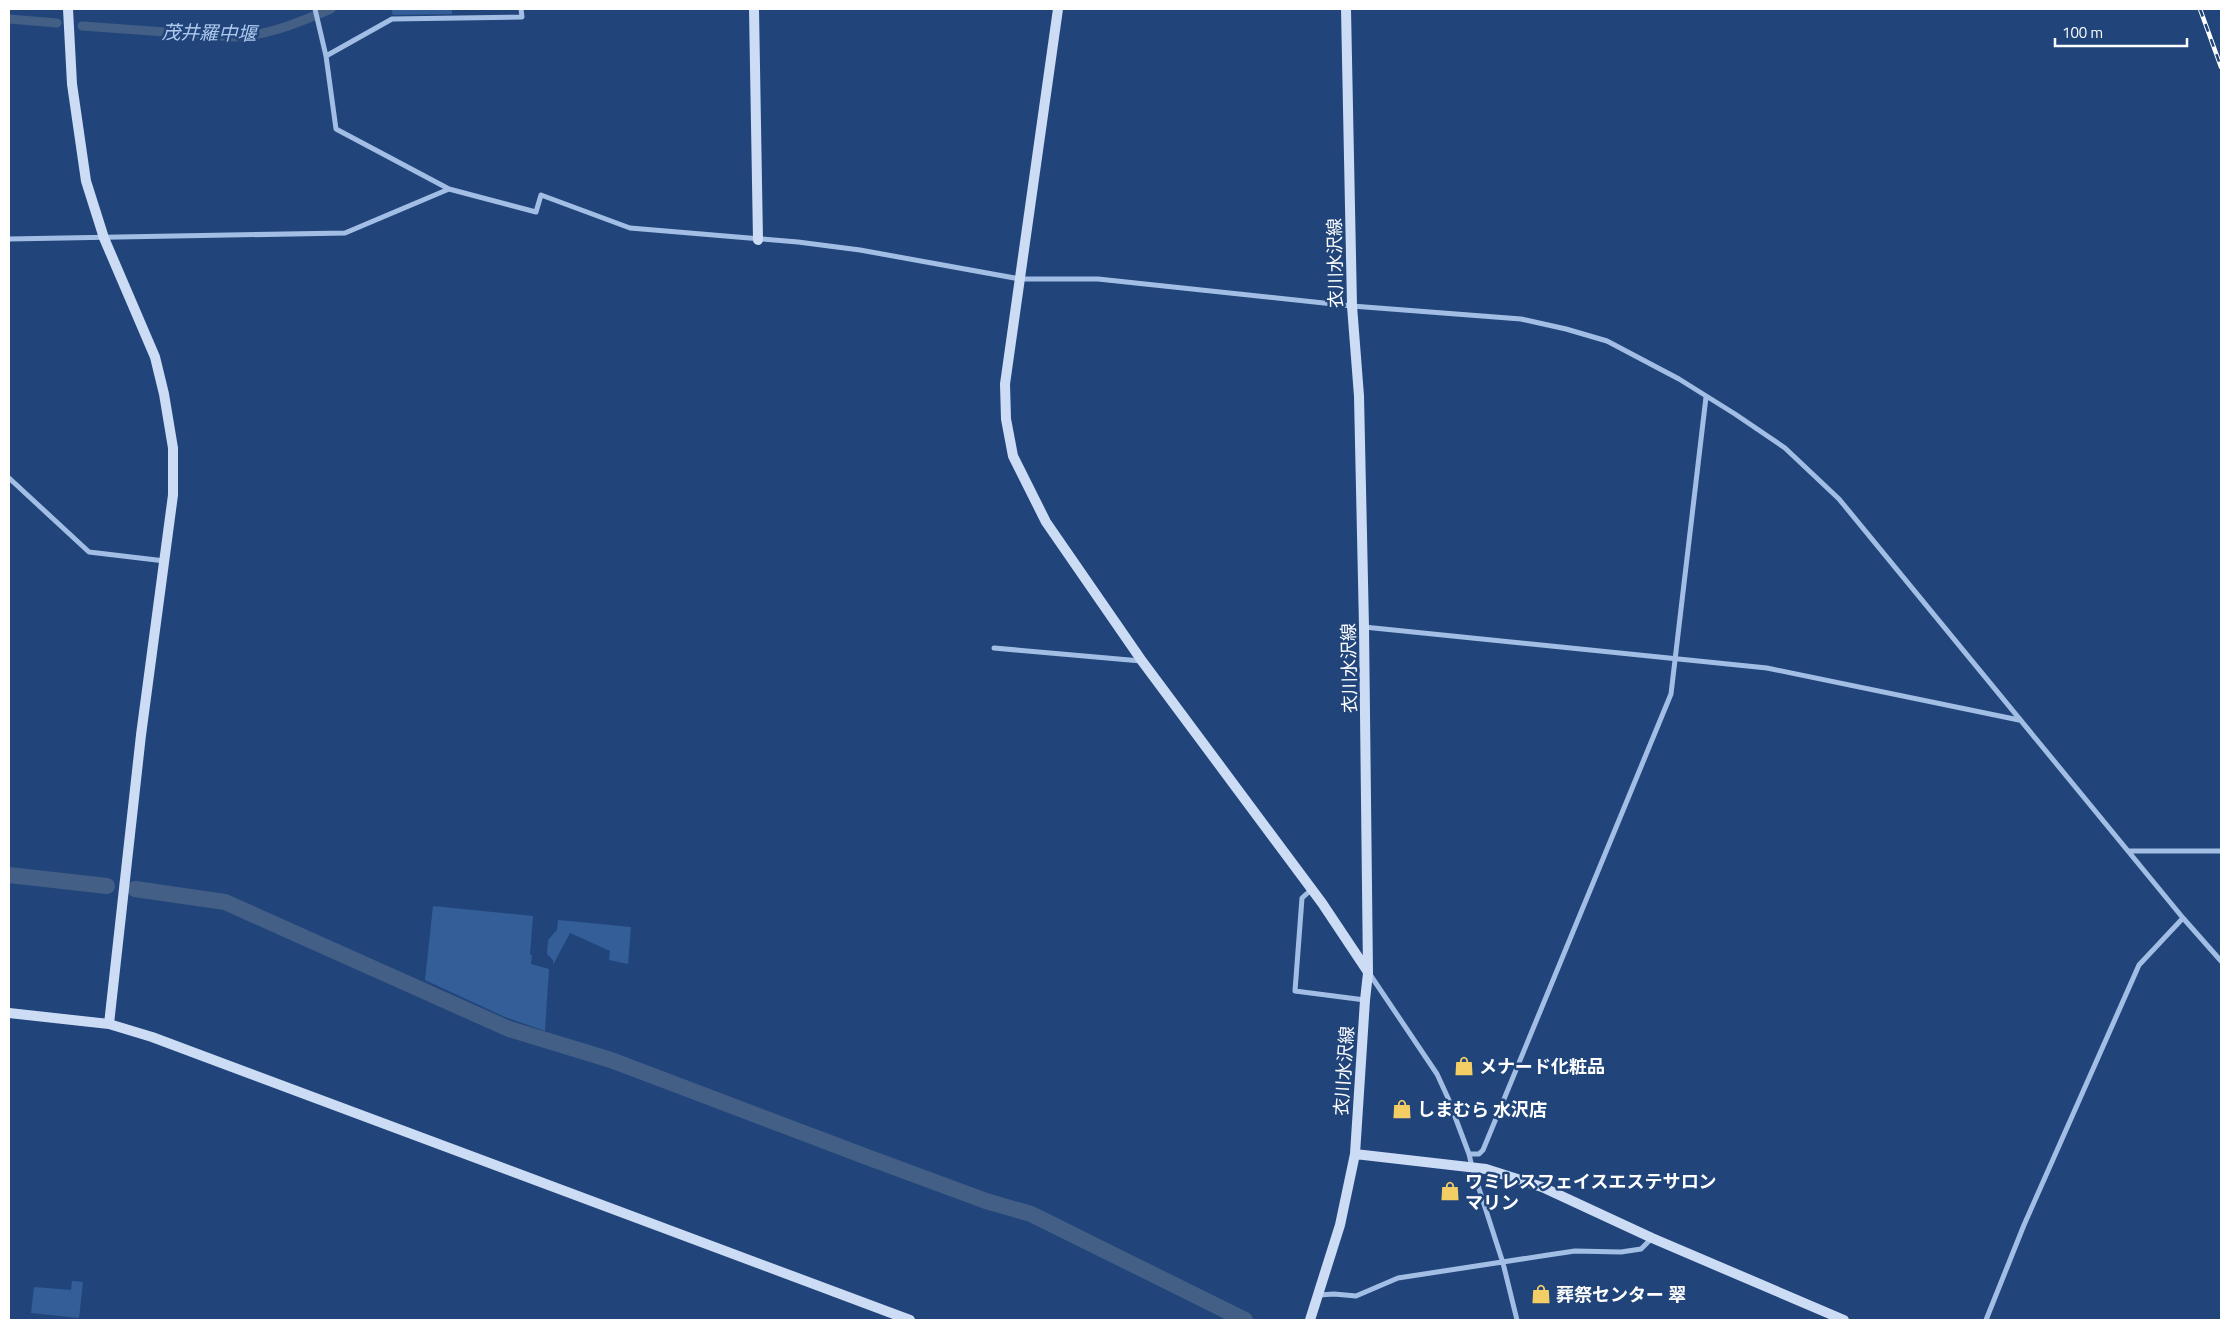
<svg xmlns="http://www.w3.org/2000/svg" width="2230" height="1329" viewBox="0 0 2230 1329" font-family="'Titillium Web','Noto Sans JP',sans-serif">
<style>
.green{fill:#345e98}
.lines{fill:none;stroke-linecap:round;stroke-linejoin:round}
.canal{stroke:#445f86;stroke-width:9}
.river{stroke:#445f86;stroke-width:16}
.street{stroke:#a3bee5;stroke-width:5}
.secondary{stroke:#ccdcf5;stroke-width:10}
.rail-casing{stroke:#fff;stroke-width:4.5}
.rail{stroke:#21457a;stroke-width:2.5;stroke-dasharray:8;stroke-linecap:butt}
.labels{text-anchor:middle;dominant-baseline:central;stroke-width:5;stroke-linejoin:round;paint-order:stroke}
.street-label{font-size:18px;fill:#fff;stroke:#21457a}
.poi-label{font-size:18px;font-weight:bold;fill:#fff;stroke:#21457a;text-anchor:start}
.water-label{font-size:19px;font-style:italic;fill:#aec9ed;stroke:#21457a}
</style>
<rect width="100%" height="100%" fill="#21457a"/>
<path class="green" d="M391,9H452V14L393,15Z
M433,906L533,916L530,955H532L531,964L549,969L545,1031L505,1017L425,980Z
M558,920L631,927L628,964L609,960L610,951L570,933L553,965V960L547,954L548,940L557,930Z
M72,1281L83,1282L79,1318L31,1313L34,1287L71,1290Z"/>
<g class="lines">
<path class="canal" d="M9,19L57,23
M82,26L235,37C271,35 299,22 331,9"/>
<path class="river" d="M9,875L107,886
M135,889L225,902L509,1029L611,1060L867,1157L986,1201L1031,1214L1245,1320"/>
<path class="street" d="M315,9L326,56L336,129L449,189L536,212L541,195L630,228L798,242L860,250L1020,279H1098L1352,306L1521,319L1566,329L1607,341L1679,379L1735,414L1785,448L1839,499L2183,918L2221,961
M326,56L392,19L522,17L521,9
M9,239L345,233L449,189
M9,478L89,552L165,561
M1364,627L1767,668L2019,720
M994,648L1141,661
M2129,851H2221
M1312,889L1302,898L1295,991L1365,1000
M1369,973L1437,1074L1448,1098L1469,1154L1472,1167L1503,1263L1517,1320
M1469,1154H1479L1483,1150L1671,694L1706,397
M1319,1295L1334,1294L1356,1296L1398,1278L1548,1255L1575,1251L1621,1252L1641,1249L1652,1238
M1986,1320L2024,1225L2139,965L2183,918"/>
<path class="secondary" d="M68,9L72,84L86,181L104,238L155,357L164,394L173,448V495L141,735L109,1024
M754,9L758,240
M1058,9L1005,384L1006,419L1013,456L1046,522L1142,661L1322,903L1368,972
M9,1013L109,1024L152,1037L910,1320
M1355,1154L1486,1169L1542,1187L1652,1238L1844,1320
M1310,1320L1340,1225L1355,1154L1365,1000L1368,973L1364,627L1359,396L1352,306L1346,9"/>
<defs>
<path id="rail" d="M2200,9L2221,67"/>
</defs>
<use href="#rail" class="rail-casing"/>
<use href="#rail" class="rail"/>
</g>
<defs>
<symbol id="shop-bare" viewBox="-9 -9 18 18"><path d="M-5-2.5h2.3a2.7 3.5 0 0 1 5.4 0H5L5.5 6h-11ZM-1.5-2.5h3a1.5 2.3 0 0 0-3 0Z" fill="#f2ce64" stroke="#21457a" stroke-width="2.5" paint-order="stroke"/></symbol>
</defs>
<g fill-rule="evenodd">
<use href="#shop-bare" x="1450" y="1052" width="28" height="28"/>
<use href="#shop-bare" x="1388" y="1095" width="28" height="28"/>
<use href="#shop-bare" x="1436" y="1177" width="28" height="28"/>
<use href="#shop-bare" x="1527" y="1280" width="28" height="28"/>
</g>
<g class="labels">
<g class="street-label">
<text transform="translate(1335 263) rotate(-91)">衣川水沢線</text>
<text transform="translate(1349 668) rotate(-91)">衣川水沢線</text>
<text transform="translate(1344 1071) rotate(-86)">衣川水沢線</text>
</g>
<g class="poi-label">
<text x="1479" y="1066">メナード化粧品</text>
<text x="1417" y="1109">しまむら 水沢店</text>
<text x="1465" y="1181">ワミレスフェイスエステサロン<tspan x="1465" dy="21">マリン</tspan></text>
<text x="1556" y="1294">葬祭センター 翠</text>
</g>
<g class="water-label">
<text transform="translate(209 32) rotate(1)">茂井羅中堰</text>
</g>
</g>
<rect width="2230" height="1329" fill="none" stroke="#ffffff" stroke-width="20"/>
<path d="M2055 38v8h132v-8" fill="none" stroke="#ffffff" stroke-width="2.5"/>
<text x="2062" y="38" font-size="15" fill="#ffffff" stroke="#21457a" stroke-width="4" paint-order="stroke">100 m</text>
</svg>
